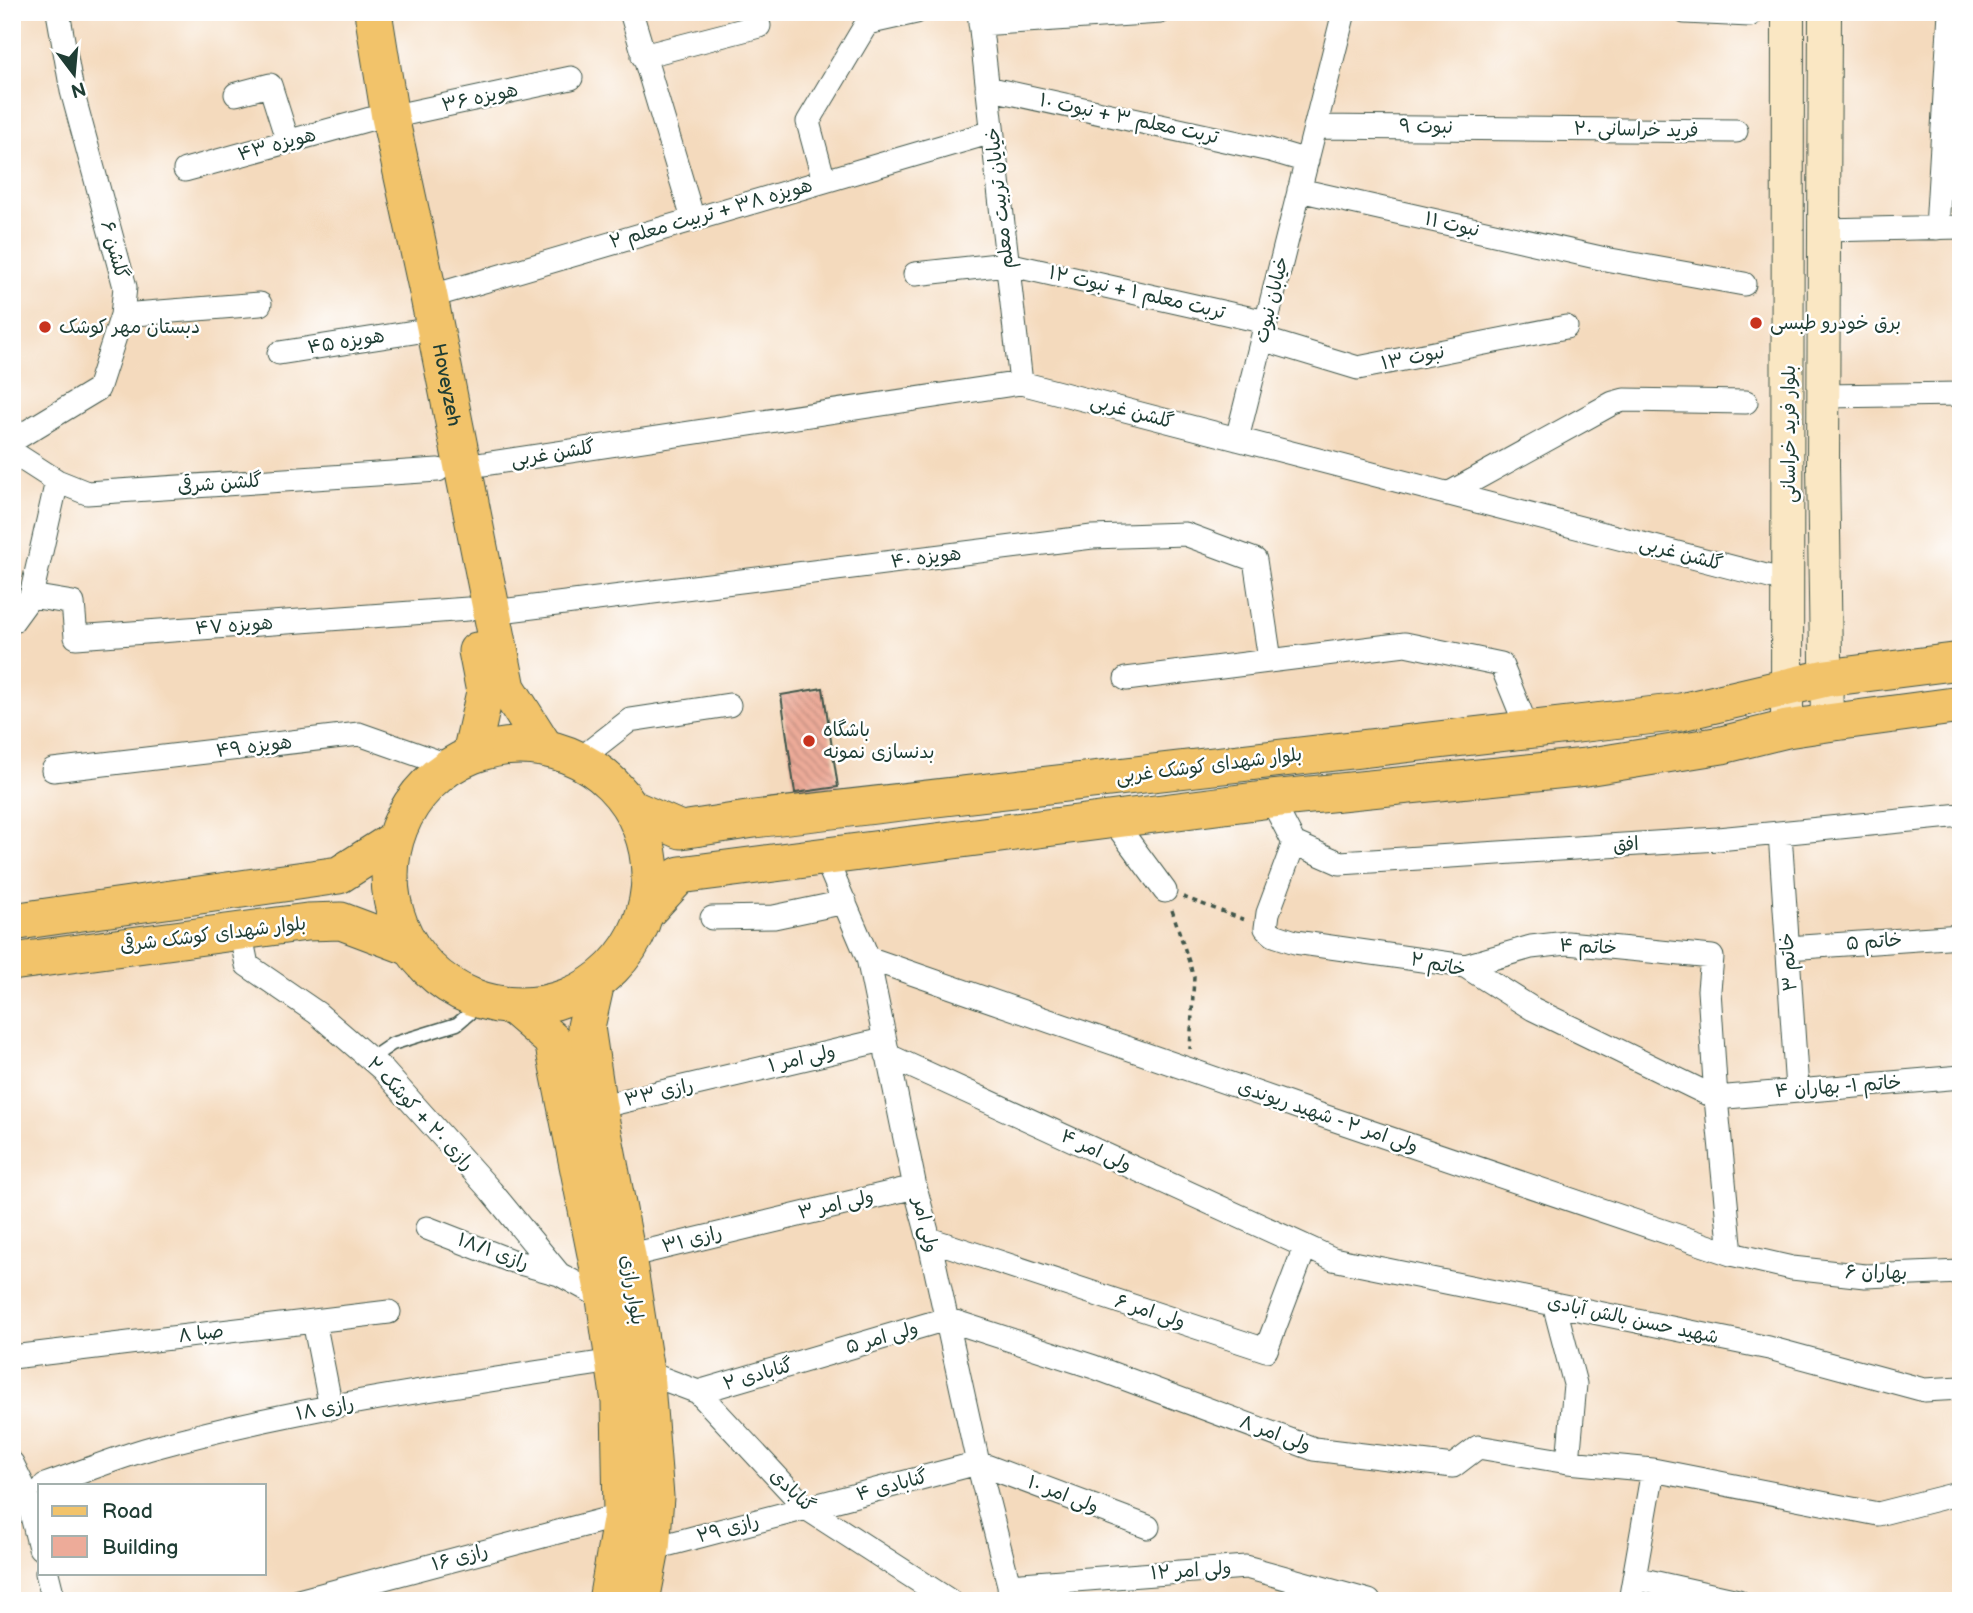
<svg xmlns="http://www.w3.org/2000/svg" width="1973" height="1613" viewBox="0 0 1973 1613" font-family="'Balsamiq Sans','Playpen Sans Arabic',sans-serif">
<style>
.building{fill:url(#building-back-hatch)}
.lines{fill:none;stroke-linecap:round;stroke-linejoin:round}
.lane-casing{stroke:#3f5549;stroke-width:15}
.street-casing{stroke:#3f5549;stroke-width:25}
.secondary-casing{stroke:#3f5549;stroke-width:34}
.primary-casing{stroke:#3f5549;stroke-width:39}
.path{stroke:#3f5549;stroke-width:3.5;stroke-dasharray:5 5;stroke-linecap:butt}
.lane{stroke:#fff;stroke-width:12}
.street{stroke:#fff;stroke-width:23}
.secondary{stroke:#fae7c3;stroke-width:32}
.primary{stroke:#f2c36a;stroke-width:37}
.poi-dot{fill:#c8321e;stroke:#fff;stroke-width:2.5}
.labels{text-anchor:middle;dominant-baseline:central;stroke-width:5;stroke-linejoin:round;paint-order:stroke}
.street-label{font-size:19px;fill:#1f3d34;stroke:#fff}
.poi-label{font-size:19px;fill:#1f3d34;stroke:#fff;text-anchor:start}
</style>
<defs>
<pattern id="building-back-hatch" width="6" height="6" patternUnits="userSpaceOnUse" patternTransform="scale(1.75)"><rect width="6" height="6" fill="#edab99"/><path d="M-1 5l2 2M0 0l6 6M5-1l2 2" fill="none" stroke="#bf8c7e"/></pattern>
</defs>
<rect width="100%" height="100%" fill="#fff"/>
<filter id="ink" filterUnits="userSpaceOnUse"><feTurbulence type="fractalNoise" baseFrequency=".0143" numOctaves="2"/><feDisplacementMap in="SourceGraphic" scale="14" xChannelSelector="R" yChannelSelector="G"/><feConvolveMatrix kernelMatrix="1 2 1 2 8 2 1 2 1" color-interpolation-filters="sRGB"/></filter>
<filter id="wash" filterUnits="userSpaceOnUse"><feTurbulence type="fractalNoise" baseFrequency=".00686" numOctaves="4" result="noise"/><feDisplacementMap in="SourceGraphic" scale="28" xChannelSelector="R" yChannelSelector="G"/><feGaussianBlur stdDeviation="1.57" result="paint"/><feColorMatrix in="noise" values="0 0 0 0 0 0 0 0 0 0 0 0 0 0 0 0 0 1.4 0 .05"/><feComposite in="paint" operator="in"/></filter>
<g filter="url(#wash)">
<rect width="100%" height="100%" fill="#f4dabd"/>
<g id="blocks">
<path class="building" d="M823,688L838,787L795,793L781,695Z"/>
</g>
</g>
<g filter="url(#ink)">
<use href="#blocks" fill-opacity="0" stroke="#3f5549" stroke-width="2"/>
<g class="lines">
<defs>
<path id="lane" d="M370,1059L392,1044L457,1024L484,1001"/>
<path id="street" d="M631,12L693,219
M979,12L1021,383
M1685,12L1750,15
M980,24L1160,12
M643,56L759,26
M987,88L1270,150L1307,161
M236,94L270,85L288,142
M390,117L571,78
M1315,127L1736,131
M185,170L370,119
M824,181L808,122L867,23L916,12
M1299,190L1605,259L1744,284
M1937,228L1950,12
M1824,230L1961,227
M915,274L1007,264L1266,322
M429,297L992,132
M122,315L260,304
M1262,339L1358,368L1566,327
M279,353L414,332
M1824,396L1961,394
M1237,439L1344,12
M12,441L98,389L122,315L125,287L72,91L58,12
M12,452L57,481L87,493L438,470
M464,467L1021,383L1789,582
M1448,494L1613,403L1624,400L1746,402
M31,596L73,603L76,637L468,609
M493,612L1092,537L1185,534L1255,560L1270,660
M12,622L31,596L57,481
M1126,679L1405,644L1501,664L1527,728
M580,759L630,720L729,705
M53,770L359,734L450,766
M1271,799L1294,843
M1112,819L1165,891
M1780,833L1797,1090
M1294,843L1340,863L1718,839L1961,815
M1294,843L1268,913L1266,928L1274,935L1295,942L1465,966L1533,1009L1716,1098
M824,855L868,958L915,1187L929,1239L978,1463L1009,1585L1010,1601
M712,918L774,917L845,902
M240,931L247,965L317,1013L382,1069L491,1191L559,1274L605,1299
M1788,948L1961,936
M868,958L1294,1106L1731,1254L1792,1268L1865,1276L1961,1272
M1465,966L1531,947L1567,943L1712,957L1709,990L1716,1098L1731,1254
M887,1055L1333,1259L1769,1348L1924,1390L1961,1388
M1716,1098L1961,1077
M598,1107L883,1040
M427,1228L509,1260L559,1274
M929,1239L1266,1350L1305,1247
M627,1256L915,1187
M1554,1304L1575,1384L1568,1462
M314,1321L331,1408
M12,1357L389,1312
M645,1372L698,1392L806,1508L950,1601
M698,1392L946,1319L1094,1367L1314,1449L1453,1466L1478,1447L1568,1462L1653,1470
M12,1463L26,1492L40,1548
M45,1485C80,1473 115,1458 151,1448C300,1406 459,1385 613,1361
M651,1549L978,1463L1148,1527
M47,1573L54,1601
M1634,1578L1738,1601
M1009,1585L1246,1567L1369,1601
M298,1601L622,1515
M1630,1601L1653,1470L1878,1514L1961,1493"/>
<path id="secondary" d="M1825,12L1823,465L1827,723
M1787,729L1788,12"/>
<g id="primary">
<path id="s1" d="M373,12L390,117L429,297L507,688L545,748"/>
<circle cx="520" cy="876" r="130"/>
<path d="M471,754L485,692L477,651"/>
<path d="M633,809L681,830L754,819L1681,712L1826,678L1961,661"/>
<path d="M646,912L680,875L1271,799L1586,767L1722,745L1787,729L1827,723L1961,705"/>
<path d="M12,922L339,875L394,840"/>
<path d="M12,962L307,922L341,921L410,947"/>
<path d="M596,982L586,1027L598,1107L627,1256L645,1372L655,1497L651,1549L641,1601"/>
<path d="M517,1010L553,1041L605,1299L620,1402L622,1515L607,1601"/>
</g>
</defs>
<use href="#lane" class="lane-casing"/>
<use href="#street" class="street-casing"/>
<use href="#secondary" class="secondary-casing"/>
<use href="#primary" class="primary-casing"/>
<path class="path" d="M1183,897L1248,921
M1172,910L1194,977L1190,1049"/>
<use href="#lane" class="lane"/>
<use href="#street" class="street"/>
<use href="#secondary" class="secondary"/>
<use href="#primary" class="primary"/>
</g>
</g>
<g class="poi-dot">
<circle cx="1756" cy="323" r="7"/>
<circle cx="45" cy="327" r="7"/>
<circle cx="809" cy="741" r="7"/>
</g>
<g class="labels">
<g class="street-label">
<text transform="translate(480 98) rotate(-12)">هویزه ۳۶</text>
<text transform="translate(1129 119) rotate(12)">تربت معلم ۳ + نبوت ۱۰</text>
<text transform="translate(1426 127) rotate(1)">نبوت ۹</text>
<text transform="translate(1636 130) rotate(1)">فرید خراسانی ۲۰</text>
<text transform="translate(277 145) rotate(-15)">هویزه ۴۳</text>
<text transform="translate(1000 198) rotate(-96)">خیایان تربیت معلم</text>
<text transform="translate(711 214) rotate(-16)">هویزه ۳۸ + تربیت معلم ۲</text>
<text transform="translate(1452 225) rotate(13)">نبوت ۱۱</text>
<text transform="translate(114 250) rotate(75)">گلشن ۶</text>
<text transform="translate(1137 293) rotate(13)">تربت معلم ۱ + نبوت ۱۲</text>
<text transform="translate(1272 300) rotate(-76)">خیابان نبوت</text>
<text transform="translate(346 342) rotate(-9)">هویزه ۴۵</text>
<text transform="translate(1413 358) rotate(-11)">نبوت ۱۳</text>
<text stroke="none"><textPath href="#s1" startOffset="380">Hoveyzeh</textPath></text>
<text transform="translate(1132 412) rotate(15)">گلشن غربی</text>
<text transform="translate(1789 434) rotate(-90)">بلوار فرید خراسانی</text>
<text transform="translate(553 454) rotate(-9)">گلشن غربی</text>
<text transform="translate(220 484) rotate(-4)">گلشن شرقی</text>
<text transform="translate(1681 554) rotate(15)">گلشن غربی</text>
<text transform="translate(926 558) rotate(-7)">هویزه ۴۰</text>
<text transform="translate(234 626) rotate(-4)">هویزه ۴۷</text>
<text transform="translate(254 747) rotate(-7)">هویزه ۴۹</text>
<text transform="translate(1209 766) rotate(-7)">بلوار شهدای کوشک غربی</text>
<text transform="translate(1626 845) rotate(-4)">افق</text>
<text transform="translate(213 935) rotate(-7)">بلوار شهدای کوشک شرقی</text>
<text transform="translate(1874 942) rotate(-4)">خاتم ۵</text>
<text transform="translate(1588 947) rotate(3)">خاتم ۴</text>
<text transform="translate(1789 962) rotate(-94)">خاتم ۳</text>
<text transform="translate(1438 965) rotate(12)">خاتم ۲</text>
<text transform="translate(802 1059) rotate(-13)">ولی امر ۱</text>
<text transform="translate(1838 1087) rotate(-4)">خاتم ۱- بهاران ۴</text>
<text transform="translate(659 1093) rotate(-13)">رازی ۳۳</text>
<text transform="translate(420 1114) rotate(47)">رازی ۲۰ + کوشک ۲</text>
<text transform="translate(1328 1117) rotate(19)">ولی امر ۲ - شهید ریوندی</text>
<text transform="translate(1096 1151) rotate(25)">ولی امر ۴</text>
<text transform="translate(836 1205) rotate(-13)">ولی امر ۳</text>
<text transform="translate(925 1225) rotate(76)">ولی امر</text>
<text transform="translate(692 1240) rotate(-14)">رازی ۳۱</text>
<text transform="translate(493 1252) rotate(20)">رازی ۱۸/۱</text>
<text transform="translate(1876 1273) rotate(1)">بهاران ۶</text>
<text transform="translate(632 1290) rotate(81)">بلوار رازی</text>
<text transform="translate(1150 1312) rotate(18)">ولی امر ۶</text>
<text transform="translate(1633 1320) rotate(12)">شهید حسن بالش آبادی</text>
<text transform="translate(201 1334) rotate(-7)">صبا ۸</text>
<text transform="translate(882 1338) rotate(-16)">ولی امر ۵</text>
<text transform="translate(758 1375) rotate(-16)">گنابادی ۲</text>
<text transform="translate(325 1409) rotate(-11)">رازی ۱۸</text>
<text transform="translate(1275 1434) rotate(20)">ولی امر ۸</text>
<text transform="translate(892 1486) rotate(-15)">گنابادی ۴</text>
<text transform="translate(792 1491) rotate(44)">گنابادی</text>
<text transform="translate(1063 1495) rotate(21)">ولی امر ۱۰</text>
<text transform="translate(728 1529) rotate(-15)">رازی ۲۹</text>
<text transform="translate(460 1558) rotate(-15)">رازی ۱۶</text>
<text transform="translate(1191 1571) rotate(-4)">ولی امر ۱۲</text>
</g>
<g class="poi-label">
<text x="1770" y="323">برق خودرو طبسی</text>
<text x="59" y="327">دبستان مهر کوشک</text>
<text x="823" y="730">باشگاه<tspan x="823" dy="22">بدنسازی نمونه</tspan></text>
</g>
</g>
<rect width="1973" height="1613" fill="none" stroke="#fff" stroke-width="42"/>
<rect x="38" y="1484" width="228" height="91" fill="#ffffff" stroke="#a5b1ae" stroke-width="2"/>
<rect x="52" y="1506" width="35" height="10" fill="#f2c36a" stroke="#a5b1ae" stroke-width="2"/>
<text x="102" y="1518" font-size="21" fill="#1f3d34">Road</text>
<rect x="52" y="1536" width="35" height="21" fill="#edab99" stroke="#a5b1ae" stroke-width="2"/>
<text x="102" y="1554" font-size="21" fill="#1f3d34">Building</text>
<g transform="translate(74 74) rotate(164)" stroke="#ffffff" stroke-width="5" paint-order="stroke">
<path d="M0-5L12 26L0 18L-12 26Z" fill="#1f3d34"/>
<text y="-10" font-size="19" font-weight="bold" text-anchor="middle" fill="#1f3d34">N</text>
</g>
</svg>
